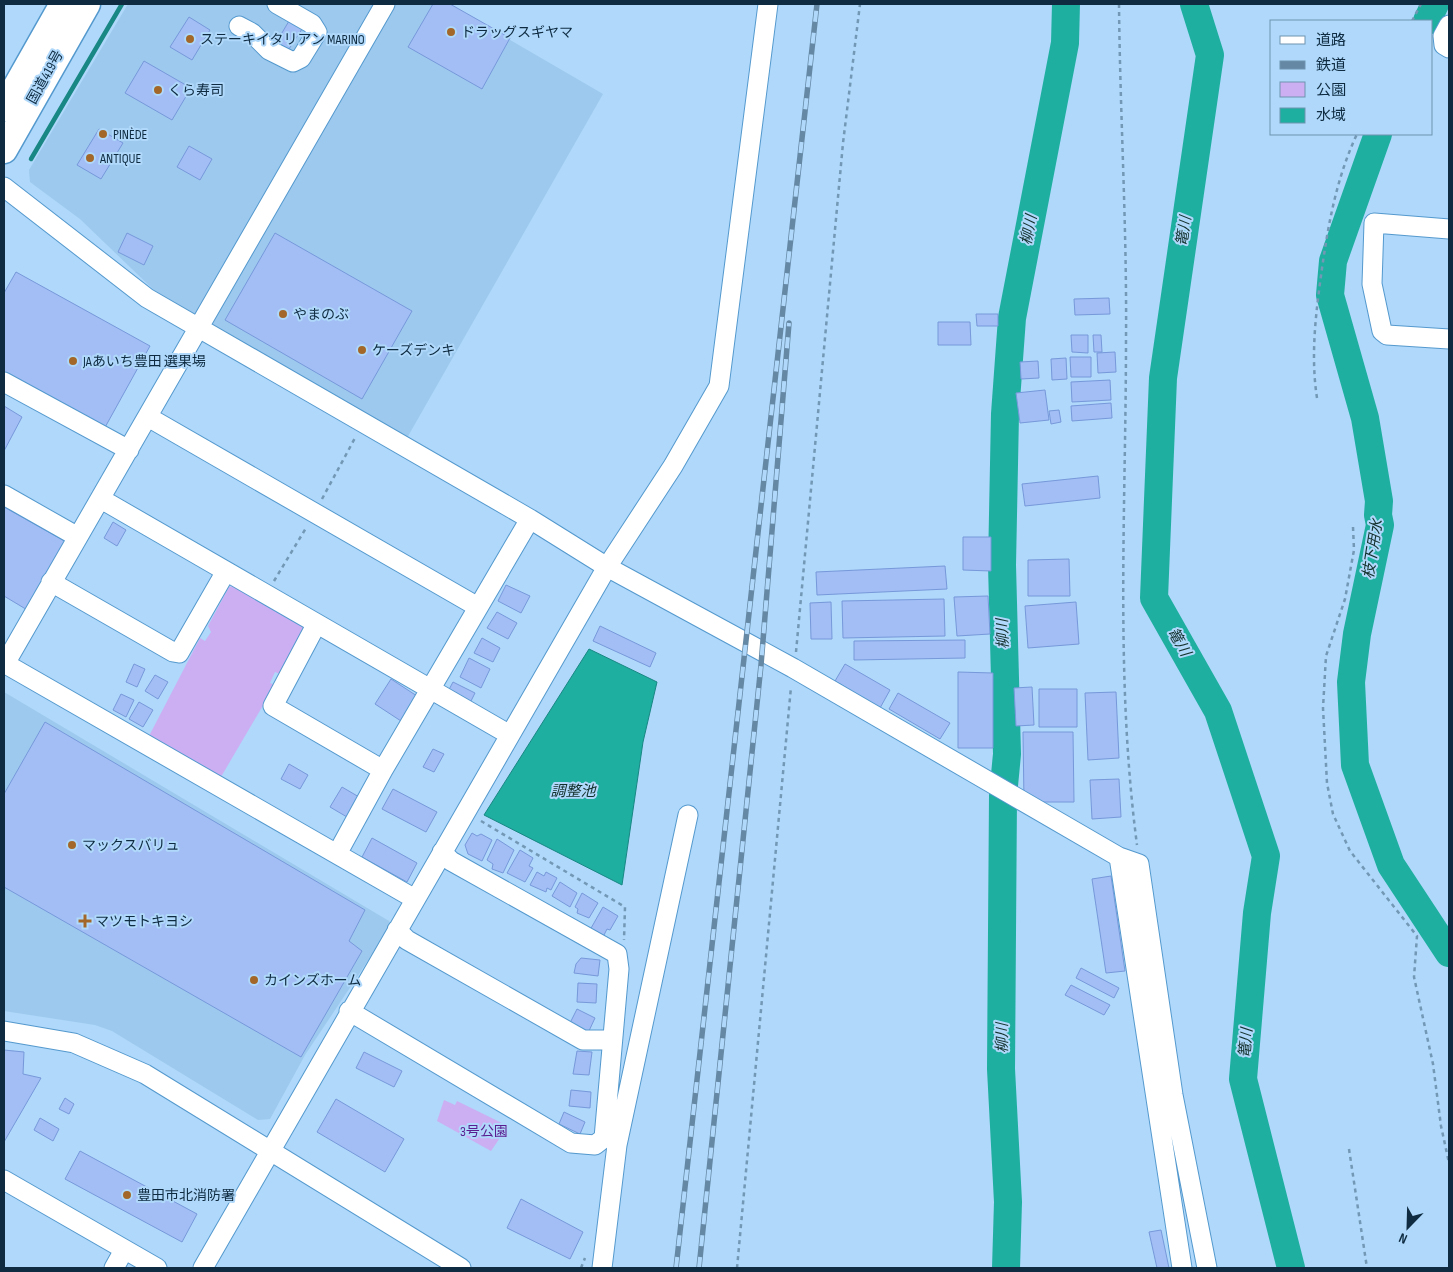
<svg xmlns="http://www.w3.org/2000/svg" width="1453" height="1272" viewBox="0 0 1453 1272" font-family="'Sofia Sans Condensed','Noto Sans JP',sans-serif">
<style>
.built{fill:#9dc9ee}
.green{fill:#ccaff3}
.water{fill:#1eafa0;stroke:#198784}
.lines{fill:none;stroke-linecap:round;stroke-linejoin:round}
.stream{stroke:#198784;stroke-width:4.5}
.river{stroke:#1eafa0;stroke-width:28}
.building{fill:#a2bef5;stroke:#7798da}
.minor-casing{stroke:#5499ce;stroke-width:21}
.highway-casing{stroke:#5499ce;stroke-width:29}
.path{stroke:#7398b5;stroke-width:2.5;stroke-dasharray:4 4;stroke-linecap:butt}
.minor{stroke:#fff;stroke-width:19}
.highway{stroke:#fff;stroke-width:26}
.rail-casing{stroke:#6588a5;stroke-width:5.5}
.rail{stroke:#afd8fa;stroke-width:4;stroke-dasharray:11;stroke-linecap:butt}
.poi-dot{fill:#a36829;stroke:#afd8fa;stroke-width:2}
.labels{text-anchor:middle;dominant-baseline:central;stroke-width:4;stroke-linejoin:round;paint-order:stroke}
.poi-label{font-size:14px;fill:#0e2b41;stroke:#afd8fa;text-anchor:start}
.street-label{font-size:14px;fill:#0e2b41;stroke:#afd8fa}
.park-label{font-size:14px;fill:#5a1c8f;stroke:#afd8fa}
.water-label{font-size:15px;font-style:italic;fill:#132f2b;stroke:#afd8fa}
</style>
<rect width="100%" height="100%" fill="#afd8fa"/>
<path class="built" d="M128,4H448L603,94L399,452L158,294L80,219L30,182L29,170Z
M4,692L389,921L391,926L305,1055L270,1119L258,1120L112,1031L95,1025L4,1011Z"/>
<path class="green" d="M233,586L304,624L306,633L282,675L275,672L270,683L275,685L218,782L148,738L200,638L205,641L211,632L208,626L229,587Z
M444,1100L455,1105L457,1101L508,1126L491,1151L437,1121Z"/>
<path class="water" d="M589,649L657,682L643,742L622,885L484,815Z"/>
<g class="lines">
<path class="stream" d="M31,159L122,4"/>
<path class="river" d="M1194,4L1210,55L1163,378L1154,598L1218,711L1266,856L1257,913L1243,1079L1291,1268
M1427,21L1435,4
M1378,134L1333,261L1330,295L1365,418L1379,501L1378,515L1380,525L1357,634L1351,682L1355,765L1391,865L1449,953
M1006,1268L1008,1202L1001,1069L1003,796L1007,754L1002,565L1005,414L1012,318L1065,43L1066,4"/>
</g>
<path class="building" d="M433,4H450L510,38L482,89L408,47Z
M189,17L210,30L192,60L170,47Z
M289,21L302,29L285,55L273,48Z
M144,61L191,88L172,120L125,93Z
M99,129L123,143L101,179L77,165Z
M189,146L212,159L200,180L177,167Z
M127,233L153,246L144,265L118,252Z
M275,233L412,311L362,399L225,320Z
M16,272L150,346L103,431L4,376V293Z
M1109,298L1110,314L1075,315L1074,299Z
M976,314H998V326H977Z
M938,322H970L971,345H938Z
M1071,335H1088V353L1072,352Z
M1093,335H1101L1102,352H1094Z
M1115,352L1116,372L1098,373L1097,353Z
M1070,357H1091V377H1071Z
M1066,358L1067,379L1052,380L1051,359Z
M1038,361L1039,378L1021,379L1020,362Z
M1110,380L1111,400L1072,402L1071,382Z
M1045,390L1049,420L1020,423L1016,393Z
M1111,403L1112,418L1072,421L1071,406Z
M4,406L22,417L4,451Z
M1059,410L1061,422L1051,424L1049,411Z
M1098,476L1100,498L1025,506L1022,484Z
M4,507L68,543L29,611L4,596Z
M113,522L126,530L117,546L104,538Z
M963,537H991V571L963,570Z
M1069,559L1070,596H1028V560Z
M945,566L947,589L817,595L816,572Z
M506,585L530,596L521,613L498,601Z
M988,596L990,634L957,636L954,597Z
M944,599L945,636L843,638L842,601Z
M831,602L832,639H811L810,603Z
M1076,602L1079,644L1028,648L1025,606Z
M497,612L517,623L508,639L487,628Z
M600,626L656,653L650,667L593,641Z
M482,638L500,648L493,662L474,653Z
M965,640V658L854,660V641Z
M469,658L490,669L481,688L460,677Z
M134,664L145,669L137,687L126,682Z
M845,664L890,690L880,708L835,681Z
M958,672L993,673V748H958Z
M155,675L168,682L158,699L145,691Z
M391,679L417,696L401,721L375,704Z
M453,682L475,693L467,709L445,697Z
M1032,687L1034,725L1016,726L1014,688Z
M1039,689H1077V727H1039Z
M1116,692L1119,758L1088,760L1085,693Z
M898,693L950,723L940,739L889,709Z
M121,694L134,700L126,717L113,710Z
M139,702L153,710L143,727L129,719Z
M45,722L365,910L349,941L362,951L301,1057L4,887V794Z
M1023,732H1073L1074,802H1024Z
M433,749L444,754L434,772L423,767Z
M289,764L308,775L300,789L281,779Z
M1119,779L1121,817L1092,819L1090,780Z
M342,787L359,797L347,817L330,807Z
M393,789L437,812L426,832L382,809Z
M472,833L477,836L481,834L492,840L482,861L468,854L465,845Z
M372,838L417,863L407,882L362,857Z
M497,839L514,850L503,873L492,869L493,864L487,860Z
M520,850L533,858L529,866L533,868L525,882L507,873Z
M537,872L544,876L546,872L557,878L551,890L547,888L546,892L530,885Z
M1111,876L1125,971L1106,973L1092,879Z
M560,882L577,893L570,907L552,896Z
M582,893L598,903L589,918L577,913L578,909L575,907Z
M603,907L618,916L610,930L607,929L603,937L590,930Z
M581,958L600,960L598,976L574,973L576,964Z
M1081,968L1119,988L1114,998L1076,978Z
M578,983L597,984L596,1003L577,1002Z
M1071,985L1110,1005L1104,1015L1065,995Z
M577,1009L595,1018L588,1033L570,1023Z
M4,1050L24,1052L23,1074L41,1078L4,1142Z
M577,1051L592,1052L589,1075L573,1074Z
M364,1052L402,1071L394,1087L356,1068Z
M571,1090L591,1092L590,1108L569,1106Z
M65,1098L74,1104L69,1114L59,1109Z
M336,1099L404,1139L385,1172L317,1132Z
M564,1112L585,1122L580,1134L559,1124Z
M40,1118L59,1129L53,1141L34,1130Z
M80,1151L197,1214L182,1242L65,1179Z
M521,1199L583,1232L570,1259L507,1228Z
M1161,1230L1169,1268H1157L1149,1232Z"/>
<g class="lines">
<defs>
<path id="minor" d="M1449,25L1443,36L1444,45L1449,48
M239,26L252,33L269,50L293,62L301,58L317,32L312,24L277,4
M4,187L147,298L530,519L607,567L793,668L1119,857L1139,864L1173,1095L1207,1268
M1449,229L1374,223L1372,284L1382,331L1387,335L1449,339
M4,382L129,450
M148,417L478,607
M4,495L78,537
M101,499L510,735
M51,582L173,652L179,653L225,573
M316,625L273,706L383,770
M6,662L385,4
M4,663L415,899
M337,854L383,770L530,519
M1119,857L1182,1268
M397,930L407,940L583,1040H612
M349,1011L571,1143L595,1145L604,1138L619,969L617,954L451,861L442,852
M4,1031L74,1043L145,1074L461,1268
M4,1180L157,1268
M114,1268L124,1250
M203,1268L607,567L673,466L719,386L768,4
M602,1268L617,1145L688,815"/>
<path id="highway" d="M4,108L63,4
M4,150L87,4"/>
</defs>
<use href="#minor" class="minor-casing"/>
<use href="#highway" class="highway-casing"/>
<path class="path" d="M1119,4C1120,115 1127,227 1126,338C1126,507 1115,677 1137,845
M1412,21L1421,4
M1317,398C1311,359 1315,321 1320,283C1327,231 1335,181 1357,134
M322,499L355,438
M1353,527L1354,550L1345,599L1326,656L1323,708L1327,783L1333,814L1350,851L1417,936L1414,977L1433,1064L1441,1126L1449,1163
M274,581L306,528
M796,652L843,143L860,4
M481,821L625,907L624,940
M1349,1149L1367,1268
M581,1268L585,1258
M737,1268L791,687"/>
<use href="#minor" class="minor"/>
<use href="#highway" class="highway"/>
<defs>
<path id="rail" d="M676,1268L817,4
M699,1268L761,665L789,323"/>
</defs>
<use href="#rail" class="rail-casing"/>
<use href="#rail" class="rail"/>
</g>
<g class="poi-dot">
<circle cx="451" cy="32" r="5"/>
<circle cx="190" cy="39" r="5"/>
<circle cx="158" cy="90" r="5"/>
<circle cx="103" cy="134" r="5"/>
<circle cx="90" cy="158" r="5"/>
<circle cx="283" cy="314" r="5"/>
<circle cx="362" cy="350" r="5"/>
<circle cx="73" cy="361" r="5"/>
<circle cx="72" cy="845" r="5"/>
<path d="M82.5 913.5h5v5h5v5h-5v5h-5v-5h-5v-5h5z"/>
<circle cx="254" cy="980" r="5"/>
<circle cx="127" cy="1195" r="5"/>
</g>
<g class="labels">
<g class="poi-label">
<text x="461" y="32">ドラッグスギヤマ</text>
<text x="200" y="39">ステーキイタリアン MARINO</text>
<text x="168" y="90">くら寿司</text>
<text x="113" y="134">PINÈDE</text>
<text x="100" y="158">ANTIQUE</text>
<text x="293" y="314">やまのぶ</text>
<text x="372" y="350">ケーズデンキ</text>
<text x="83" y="361">JAあいち豊田 選果場</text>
<text x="82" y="845">マックスバリュ</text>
<text x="95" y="921">マツモトキヨシ</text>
<text x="264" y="980">カインズホーム</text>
<text x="137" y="1195">豊田市北消防署</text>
</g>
<g class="street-label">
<text transform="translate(45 77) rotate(-61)">国道419号</text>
</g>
<g class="park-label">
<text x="484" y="1131">3号公園</text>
</g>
<g class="water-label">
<text transform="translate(1029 230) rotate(-79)">柳川</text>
<text transform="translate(1184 231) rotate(-82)">篭川</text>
<text transform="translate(1373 549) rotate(-81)">枝下用水</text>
<text transform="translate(1003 634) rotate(-92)">柳川</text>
<text transform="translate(1179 642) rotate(60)">篭川</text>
<text x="573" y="791">調整池</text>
<text transform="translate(1002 1038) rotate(-90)">柳川</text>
<text transform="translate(1246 1043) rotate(-85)">篭川</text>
</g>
</g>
<rect width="1453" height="1272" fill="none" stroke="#0e2b41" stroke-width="10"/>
<rect x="1270" y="20" width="162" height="115" fill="#afd8fa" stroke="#6f93b0"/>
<rect x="1280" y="36" width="25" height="8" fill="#ffffff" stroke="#6f93b0"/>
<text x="1316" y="45" font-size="15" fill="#0e2b41">道路</text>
<rect x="1280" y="61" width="25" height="8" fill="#6588a5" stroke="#6f93b0"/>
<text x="1316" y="70" font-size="15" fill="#0e2b41">鉄道</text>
<rect x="1280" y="82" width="25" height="15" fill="#ccaff3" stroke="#6f93b0"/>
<text x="1316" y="95" font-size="15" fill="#0e2b41">公園</text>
<rect x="1280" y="108" width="25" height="15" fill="#1eafa0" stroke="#6f93b0"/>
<text x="1316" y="120" font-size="15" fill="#0e2b41">水域</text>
<g transform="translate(1408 1227) rotate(203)" stroke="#afd8fa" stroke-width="4" paint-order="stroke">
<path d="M0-4L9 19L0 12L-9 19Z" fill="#0e2b41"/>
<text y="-8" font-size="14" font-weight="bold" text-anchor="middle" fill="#0e2b41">N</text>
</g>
</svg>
